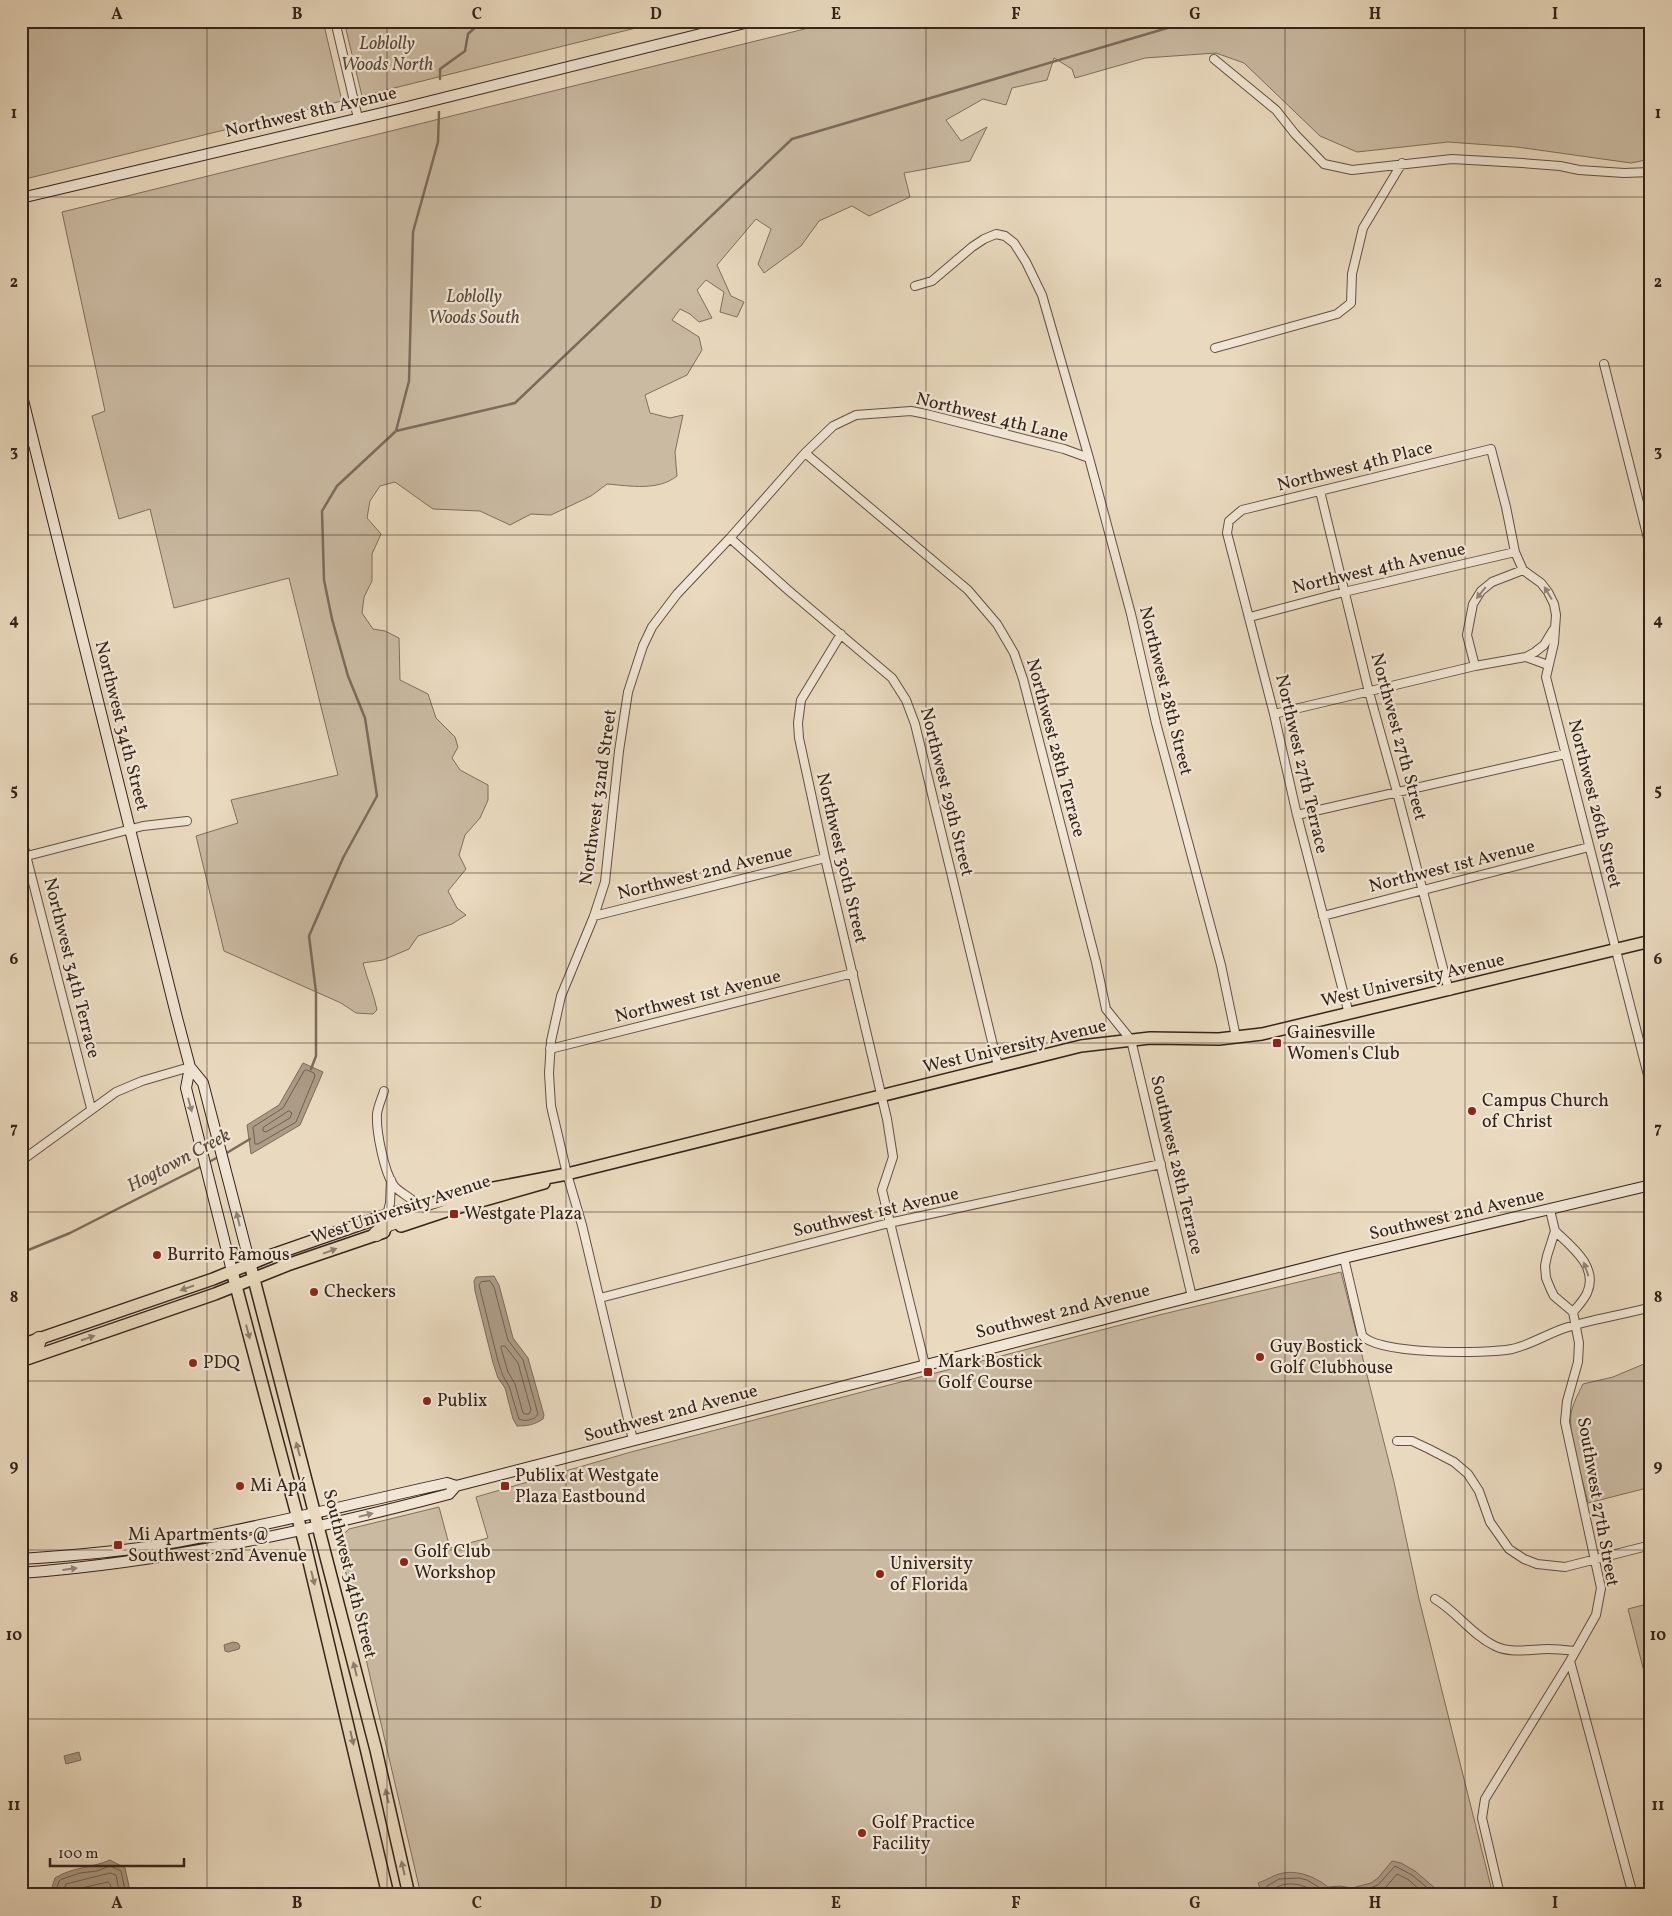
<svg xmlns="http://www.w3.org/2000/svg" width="1672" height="1916" viewBox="0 0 1672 1916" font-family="Vollkorn,serif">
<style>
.green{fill:#cabaa2;stroke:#806e5e}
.water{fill:#ac9b86;stroke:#7c6b5b}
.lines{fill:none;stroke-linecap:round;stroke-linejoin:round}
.shore{stroke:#705f50;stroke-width:1}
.stream{stroke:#7c6b5b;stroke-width:2.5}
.street-casing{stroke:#625043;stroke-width:10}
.secondary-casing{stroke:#35231a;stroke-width:12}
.primary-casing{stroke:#35231a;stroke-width:14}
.highway-casing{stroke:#35231a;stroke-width:16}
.street{stroke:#f1e6d5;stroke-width:8}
.secondary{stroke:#f1e6d5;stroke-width:10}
.primary{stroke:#e9d9be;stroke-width:11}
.highway{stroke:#e9d9be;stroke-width:14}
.oneway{fill:#938478}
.oneway2{fill:#8f7e6c}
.grid{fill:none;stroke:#35231a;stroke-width:1;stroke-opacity:0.55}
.poi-dot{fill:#8f2418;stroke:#f1e6d5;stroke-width:2}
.labels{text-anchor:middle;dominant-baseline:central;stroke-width:4.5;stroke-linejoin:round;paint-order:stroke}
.park-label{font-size:18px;font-style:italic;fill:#5a493c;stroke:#f1e6d5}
.street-label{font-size:18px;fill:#35231a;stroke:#f1e6d5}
.poi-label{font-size:18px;fill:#35231a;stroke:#f1e6d5;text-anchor:start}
.water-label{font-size:19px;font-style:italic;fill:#59473a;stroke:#f1e6d5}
.neatline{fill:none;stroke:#35231a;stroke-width:2}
.grid-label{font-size:16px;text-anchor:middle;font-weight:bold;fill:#35231a}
</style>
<rect width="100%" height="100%" fill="#e9d9be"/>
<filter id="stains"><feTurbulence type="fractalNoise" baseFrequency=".004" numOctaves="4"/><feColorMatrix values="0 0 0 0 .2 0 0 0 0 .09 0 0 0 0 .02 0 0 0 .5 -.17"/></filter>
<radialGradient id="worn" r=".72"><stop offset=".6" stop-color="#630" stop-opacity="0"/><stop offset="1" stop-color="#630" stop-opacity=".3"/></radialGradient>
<path class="green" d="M21,21H323L342,101L21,180Z
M344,21H664L362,96Z
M837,21H1651V159L1631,163L1517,147L1448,142L1357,152L1320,136L1244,63L1216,53L1145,58L1075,78L1072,69L1054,58L1047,80L1012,88L1006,105L983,99L946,120L961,141L987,127L970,161L904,173L910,197L869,216L852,206L819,221L801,246L764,273L758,264L771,229L756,219L717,265L731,296L744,302L737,317L720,312L724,292L706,280L697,290L712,318L699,322L690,314L680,309L672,320L699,337L702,350L687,375L645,395L650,413L670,418L683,415L675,452L677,476C658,491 631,486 607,484L591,496L551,515L531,514L510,525L480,511L433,509L395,482L380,486L370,501L367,518L381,534L372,554V581L364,597L362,613L373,629L385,631L399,638L400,680L428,694L436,718L455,737L458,747L452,758L460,770L488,785V800L480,818L465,835L459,855L466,869L448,891L457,908L466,915L452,924L418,936L409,949L383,960L363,963C367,979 374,994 377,1010L373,1014L356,1013L341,1003L224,951L196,836L238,823L231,800L338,775L289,578L174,608L150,509L119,519L92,416L105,411L62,212Z
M1341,1272L1394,1482L1419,1599L1493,1895H421L338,1539L349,1529L439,1507L450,1548L488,1538L476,1497L631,1452L1159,1315Z
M1651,1361V1487L1588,1503C1583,1480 1568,1436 1571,1414C1573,1403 1578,1394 1583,1384L1613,1377Z
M1651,1603V1699L1628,1609Z"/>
<path class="water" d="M303,1063L323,1072L300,1125L251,1154L247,1125L279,1105Z
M494,1276L499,1285L513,1338L528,1358L544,1415L543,1419C534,1425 527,1426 517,1426L513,1419L505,1388L498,1378L493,1363L475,1291L474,1281L476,1277Z
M233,1642L238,1643L240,1646L239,1649L228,1652L225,1651L224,1645Z
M79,1752L81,1760L66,1764L64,1756Z
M110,1860L125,1868L131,1895H46L50,1894L55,1878C72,1867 92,1868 110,1860Z
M1392,1861L1401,1863L1415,1871L1443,1895H1263L1258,1883C1264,1881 1269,1878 1276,1875C1294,1868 1314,1876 1328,1887L1340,1886L1352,1888L1371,1883L1378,1878Z"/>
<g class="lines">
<path class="shore" d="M307,1070L314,1073L315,1076L296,1122L258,1144H255L253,1127L283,1108L304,1071Z
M289,1111L292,1113L290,1118L266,1132L263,1131V1128Z
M490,1281L494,1287L508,1340L523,1360L538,1414C535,1420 525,1422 519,1419L509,1386L503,1376L498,1361L479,1285L481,1282Z
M502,1346H505L518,1363L531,1410L529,1414H525L523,1413L515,1384L508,1372L501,1348Z
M55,1895L59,1881L62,1879L80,1873L97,1871L110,1866L121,1871L126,1895
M62,1895L66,1884L110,1873L116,1875L120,1895
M70,1895L72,1890L108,1882L110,1884L112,1895
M1268,1895L1267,1886L1279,1879L1299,1878L1307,1880L1327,1892L1335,1891L1359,1892L1378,1885L1395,1866L1412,1875L1436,1895
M1274,1895V1889C1288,1879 1307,1885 1319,1895
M1373,1895L1386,1887L1397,1874L1409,1880L1425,1895"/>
<path class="stream" d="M440,79V69L465,51L468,34L482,21
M396,431L515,403L792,139L1191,21
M311,1069L316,1056V992L309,936L343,858L377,796L365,718L348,676L332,619L324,580L322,511L337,486L396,431L409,381L413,232L438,142L439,112
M225,1154L250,1139
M207,1163L220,1156
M21,1253L70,1233L202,1166"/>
<defs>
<path id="street" d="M335,21L358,118
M1214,59L1276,110L1295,134L1324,164L1352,170L1452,159L1522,163L1560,166L1579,170L1624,173L1651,172
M915,286L932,281L972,247L984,239L996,234L1005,236L1014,243L1026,262L1042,295L1089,458L1131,614L1156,723L1221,965L1236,1037
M1215,348L1337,314L1351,303L1352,274L1363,228L1402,163
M1604,364L1651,550
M21,444L33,441
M805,453L968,590L997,624L1014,653L1023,679L1096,962L1106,1009L1131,1040L1192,1297
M1320,491L1369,692L1397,792L1449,991
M730,538L788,590L892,678L906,700L915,724L998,1066
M1250,617L1344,592L1515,552
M841,634L801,700L798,723L799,738L825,858L887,1119L893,1157L882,1190L925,1365
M1526,657L1548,665
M1475,666L1467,635L1473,604L1481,591L1492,582L1523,570
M1274,714L1475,666L1526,657L1535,652L1544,645L1553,630
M1297,815L1565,754
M21,836L91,1108
M23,857L143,826L187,821
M594,916L825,858
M1323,916L1589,847
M1349,1014L1297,815L1274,714L1227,533L1229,521L1242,510L1491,449L1506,507L1515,552L1523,570L1541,583L1548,592L1554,604L1556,615L1554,643L1546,677L1651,1087
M550,1049L853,973
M384,1091C382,1098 378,1106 377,1114C376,1131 384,1172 394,1186C400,1193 411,1197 419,1206
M21,1161L116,1092L142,1081L190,1067
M1550,1210L1555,1231L1547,1256L1545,1266L1546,1278L1551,1290L1554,1296L1573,1312L1579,1343L1578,1362L1567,1401L1565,1422L1601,1588L1596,1615L1570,1661L1633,1895
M387,1215L390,1203L391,1180
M1555,1231C1571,1246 1599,1267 1587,1293C1584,1300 1578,1306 1573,1312
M1344,1258L1362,1335C1376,1355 1487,1354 1512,1349C1530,1345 1547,1334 1565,1328C1593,1319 1623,1315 1651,1307
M600,1298L889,1223L1161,1164
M633,1440L582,1225L567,1174L551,1106L549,1073L551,1041L561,996L594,916L605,882L619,751L628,692L643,646L652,627L677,594L730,538L805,453L833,426L856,415L911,411L926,414L1064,449L1089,458
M1397,1441H1412L1429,1449L1454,1462L1468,1474L1479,1491L1490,1522L1509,1549L1524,1559L1537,1564L1565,1567L1651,1545
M1435,1599C1457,1612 1472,1635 1495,1646C1511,1654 1532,1649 1548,1649C1557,1649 1566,1650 1575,1651
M1500,1895L1482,1818L1485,1799L1570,1661"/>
<path id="secondary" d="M21,198L403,108L753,21
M21,392L176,1014L190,1067L203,1083L250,1264
M190,1067L186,1088L232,1271
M21,1559C68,1556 115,1552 161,1545C257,1528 352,1504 447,1483L456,1486L1163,1304L1344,1258L1651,1185
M21,1573C166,1562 309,1531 449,1494L456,1486"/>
<path id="primary" d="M401,1226L446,1211L544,1183
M250,1264L376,1750L409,1895
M232,1271L305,1545L388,1895
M21,1345L213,1279L272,1255L387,1215L483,1190L567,1174L1081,1046L1150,1038L1219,1039L1262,1034L1651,941
M21,1361L215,1294L290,1264L384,1232"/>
<path id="highway" d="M376,1234L388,1224L410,1217L419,1206
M21,1353L37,1347L39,1339"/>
</defs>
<use href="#street" class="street-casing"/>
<use href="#secondary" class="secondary-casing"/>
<use href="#primary" class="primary-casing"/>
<use href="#highway" class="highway-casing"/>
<use href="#street" class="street"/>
<use href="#secondary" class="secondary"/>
<use href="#primary" class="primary"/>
<use href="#highway" class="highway"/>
</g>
<defs><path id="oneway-solid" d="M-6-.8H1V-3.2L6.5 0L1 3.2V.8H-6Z" transform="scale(1.25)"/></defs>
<g class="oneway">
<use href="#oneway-solid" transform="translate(1481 593) rotate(129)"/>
<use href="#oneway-solid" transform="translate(1548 593) rotate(-121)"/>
<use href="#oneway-solid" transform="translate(190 1105) rotate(75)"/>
<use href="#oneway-solid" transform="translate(238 1219) rotate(-104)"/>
<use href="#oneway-solid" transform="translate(1586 1269) rotate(-109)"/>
<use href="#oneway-solid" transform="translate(366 1515) rotate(-14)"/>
<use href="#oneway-solid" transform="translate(70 1569) rotate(-7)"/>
</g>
<g class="oneway2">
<use href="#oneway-solid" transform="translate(330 1251) rotate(-20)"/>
<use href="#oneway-solid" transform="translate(187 1288) rotate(161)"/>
<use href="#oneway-solid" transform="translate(248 1332) rotate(75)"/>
<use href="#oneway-solid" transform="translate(88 1338) rotate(-19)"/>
<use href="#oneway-solid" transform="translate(298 1449) rotate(-105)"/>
<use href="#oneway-solid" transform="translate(313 1578) rotate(76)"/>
<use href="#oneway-solid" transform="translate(355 1669) rotate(-104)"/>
<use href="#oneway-solid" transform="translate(352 1738) rotate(77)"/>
<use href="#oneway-solid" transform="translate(387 1796) rotate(-103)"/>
<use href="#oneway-solid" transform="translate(403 1868) rotate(-103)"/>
</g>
<path class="grid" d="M207,21V1895M387,21V1895M566,21V1895M746,21V1895M926,21V1895M1106,21V1895M1285,21V1895M1465,21V1895M21,197H1651M21,366H1651M21,535H1651M21,704H1651M21,873H1651M21,1043H1651M21,1212H1651M21,1381H1651M21,1550H1651M21,1719H1651"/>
<g class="poi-dot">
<rect x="1272" y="1038" width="10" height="10" rx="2.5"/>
<circle cx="1472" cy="1111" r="5"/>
<rect x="449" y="1209" width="10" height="10" rx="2.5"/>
<circle cx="157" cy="1255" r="5"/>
<circle cx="314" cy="1292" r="5"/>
<circle cx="1260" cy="1357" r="5"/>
<circle cx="193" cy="1363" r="5"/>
<rect x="923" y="1367" width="10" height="10" rx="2.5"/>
<circle cx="427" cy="1401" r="5"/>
<circle cx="240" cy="1486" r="5"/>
<rect x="500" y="1481" width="10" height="10" rx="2.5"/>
<rect x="113" y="1540" width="10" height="10" rx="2.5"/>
<circle cx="404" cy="1562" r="5"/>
<circle cx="880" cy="1574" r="5"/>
<circle cx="862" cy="1833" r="5"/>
</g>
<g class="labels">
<g class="park-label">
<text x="387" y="44">Loblolly<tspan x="387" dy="21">Woods North</tspan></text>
<text x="474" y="297">Loblolly<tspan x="474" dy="21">Woods South</tspan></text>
</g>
<g class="street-label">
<text transform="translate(311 113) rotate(-13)">Northwest 8th Avenue</text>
<text transform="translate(992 418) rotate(14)">Northwest 4th Lane</text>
<text transform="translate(1355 467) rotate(-14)">Northwest 4th Place</text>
<text transform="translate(1379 569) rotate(-13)">Northwest 4th Avenue</text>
<text transform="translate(1165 691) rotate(76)">Northwest 28th Street</text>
<text transform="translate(121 726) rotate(76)">Northwest 34th Street</text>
<text transform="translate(1398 737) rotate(75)">Northwest 27th Street</text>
<text transform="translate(1055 748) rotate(75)">Northwest 28th Terrace</text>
<text transform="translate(1301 764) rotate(77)">Northwest 27th Terrace</text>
<text transform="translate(946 792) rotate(76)">Northwest 29th Street</text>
<text transform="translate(599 797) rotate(-82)">Northwest 32nd Street</text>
<text transform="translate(1594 804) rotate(76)">Northwest 26th Street</text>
<text transform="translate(841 858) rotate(77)">Northwest 30th Street</text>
<text transform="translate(1452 867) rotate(-14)">Northwest 1st Avenue</text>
<text transform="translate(705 873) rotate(-14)">Northwest 2nd Avenue</text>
<text transform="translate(71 968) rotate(76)">Northwest 34th Terrace</text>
<text transform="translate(1413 981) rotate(-13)">West University Avenue</text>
<text transform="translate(698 997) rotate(-14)">Northwest 1st Avenue</text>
<text transform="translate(1015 1047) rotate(-13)">West University Avenue</text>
<text transform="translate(1176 1165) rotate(77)">Southwest 28th Terrace</text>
<text transform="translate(401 1210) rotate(-18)">West University Avenue</text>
<text transform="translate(876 1213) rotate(-13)">Southwest 1st Avenue</text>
<text transform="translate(1457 1215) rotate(-13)">Southwest 2nd Avenue</text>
<text transform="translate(1063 1312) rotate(-14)">Southwest 2nd Avenue</text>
<text transform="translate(671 1414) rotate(-15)">Southwest 2nd Avenue</text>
<text transform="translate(1597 1502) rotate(80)">Southwest 27th Street</text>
<text transform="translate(349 1574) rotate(76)">Southwest 34th Street</text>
</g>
<g class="poi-label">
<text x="1287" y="1033">Gainesville<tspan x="1287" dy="21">Women's Club</tspan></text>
<text x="1482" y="1101">Campus Church<tspan x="1482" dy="21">of Christ</tspan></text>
<text x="464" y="1214">Westgate Plaza</text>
<text x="167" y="1255">Burrito Famous</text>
<text x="324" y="1292">Checkers</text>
<text x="1270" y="1347">Guy Bostick<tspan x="1270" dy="21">Golf Clubhouse</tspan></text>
<text x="938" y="1362">Mark Bostick<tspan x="938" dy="21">Golf Course</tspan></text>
<text x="203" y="1363">PDQ</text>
<text x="437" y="1401">Publix</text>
<text x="515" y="1476">Publix at Westgate<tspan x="515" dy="21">Plaza Eastbound</tspan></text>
<text x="250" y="1486">Mi Apá</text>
<text x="128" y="1535">Mi Apartments @<tspan x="128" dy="21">Southwest 2nd Avenue</tspan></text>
<text x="414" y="1552">Golf Club<tspan x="414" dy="21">Workshop</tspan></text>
<text x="890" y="1564">University<tspan x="890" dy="21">of Florida</tspan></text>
<text x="872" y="1823">Golf Practice<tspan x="872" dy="21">Facility</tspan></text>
</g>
<g class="water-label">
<text transform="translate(179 1161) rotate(-28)">Hogtown Creek</text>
</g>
</g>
<rect width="1672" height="1916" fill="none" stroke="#e9d9be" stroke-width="55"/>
<path d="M50 1858v8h134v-8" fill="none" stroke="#35231a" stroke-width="2.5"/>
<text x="58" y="1858" font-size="15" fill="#35231a" stroke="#f1e6d5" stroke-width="4" paint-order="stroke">100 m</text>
<rect x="28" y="28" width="1616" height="1860" class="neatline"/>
<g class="grid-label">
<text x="117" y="19">A</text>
<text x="297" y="19">B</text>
<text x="477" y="19">C</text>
<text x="656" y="19">D</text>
<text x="836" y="19">E</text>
<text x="1016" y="19">F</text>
<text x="1195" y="19">G</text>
<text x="1375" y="19">H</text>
<text x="1555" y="19">I</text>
<text x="14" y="118">1</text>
<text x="1658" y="118">1</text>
<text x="14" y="287">2</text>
<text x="1658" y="287">2</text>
<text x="14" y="456">3</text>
<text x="1658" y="456">3</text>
<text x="14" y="625">4</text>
<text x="1658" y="625">4</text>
<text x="14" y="795">5</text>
<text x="1658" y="795">5</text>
<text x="14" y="964">6</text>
<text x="1658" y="964">6</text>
<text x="14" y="1133">7</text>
<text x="1658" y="1133">7</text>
<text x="14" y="1302">8</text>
<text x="1658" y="1302">8</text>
<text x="14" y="1471">9</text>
<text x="1658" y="1471">9</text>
<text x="14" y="1640">10</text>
<text x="1658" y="1640">10</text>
<text x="14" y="1810">11</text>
<text x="1658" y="1810">11</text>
<text x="117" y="1908">A</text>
<text x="297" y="1908">B</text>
<text x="477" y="1908">C</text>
<text x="656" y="1908">D</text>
<text x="836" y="1908">E</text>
<text x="1016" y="1908">F</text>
<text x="1195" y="1908">G</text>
<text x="1375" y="1908">H</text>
<text x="1555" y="1908">I</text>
</g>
<rect width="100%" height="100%" filter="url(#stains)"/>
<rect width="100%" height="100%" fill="url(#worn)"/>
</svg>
